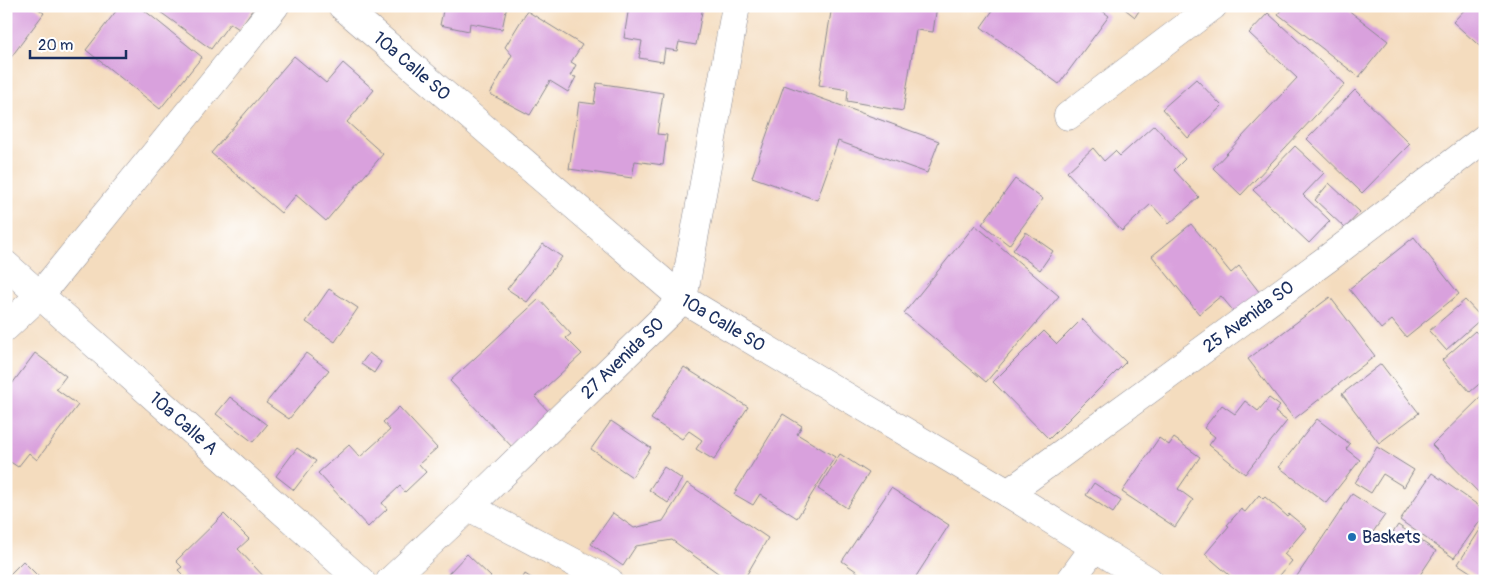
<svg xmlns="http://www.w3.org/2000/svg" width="1491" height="587" viewBox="0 0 1491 587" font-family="Pangolin,sans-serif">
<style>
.building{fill:#d9a1dd}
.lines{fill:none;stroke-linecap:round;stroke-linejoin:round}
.minor-casing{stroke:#88868e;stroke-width:29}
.minor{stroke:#fff;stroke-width:28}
.poi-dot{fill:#1f6fb2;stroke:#fff;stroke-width:2}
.labels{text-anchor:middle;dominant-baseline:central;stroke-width:5;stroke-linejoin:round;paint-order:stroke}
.street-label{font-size:18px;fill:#1b2f5e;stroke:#fff}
.poi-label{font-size:18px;fill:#1b2f5e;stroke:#fff;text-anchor:start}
</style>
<rect width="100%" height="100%" fill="#fff"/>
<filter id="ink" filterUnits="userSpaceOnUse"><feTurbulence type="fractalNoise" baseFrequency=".02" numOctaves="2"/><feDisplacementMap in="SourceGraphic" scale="10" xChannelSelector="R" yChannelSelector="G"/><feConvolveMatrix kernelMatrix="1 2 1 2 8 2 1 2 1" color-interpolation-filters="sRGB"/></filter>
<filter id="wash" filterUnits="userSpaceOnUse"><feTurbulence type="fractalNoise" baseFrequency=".0096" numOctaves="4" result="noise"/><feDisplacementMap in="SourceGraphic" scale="20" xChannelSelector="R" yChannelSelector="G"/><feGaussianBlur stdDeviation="1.12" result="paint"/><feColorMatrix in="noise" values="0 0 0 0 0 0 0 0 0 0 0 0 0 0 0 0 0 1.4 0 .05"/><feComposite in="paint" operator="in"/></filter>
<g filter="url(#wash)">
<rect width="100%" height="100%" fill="#f4dcbe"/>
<g id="blocks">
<path class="building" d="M15,6H34L44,13L6,64V13L8,15Z
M120,6H139L202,57L160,109L86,50Z
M152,6H255L239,29L230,23L211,49Z
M444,6H507L502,29L470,23L469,31L440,25Z
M629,6H703L696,45L679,42L677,51L665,49L663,62L639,58L642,41L624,38Z
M832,6H937L933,32L916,30L903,111L847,101L848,90L819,85Z
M971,6H993L992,11Z
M996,6H1096L1109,16L1059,84L981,27Z
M1121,6H1142L1135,17Z
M1284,6H1343L1388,41L1359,77L1278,14Z
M1468,6H1485V51L1453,22Z
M527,11L582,45L571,62L576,65L570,76L576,77L568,92L550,81L530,115L490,94L512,55L505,47Z
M1268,13L1345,84L1241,195L1213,168L1297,78L1249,33Z
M294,56L326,83L343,63L374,90L347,122L383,154L326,221L296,195L281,213L211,153Z
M1196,79L1222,106L1188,138L1162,109Z
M597,83L663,93L657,134L667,135L663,165L635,161L632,178L569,169L579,102L594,104Z
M784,85L939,141L927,173L838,141L817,200L752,177Z
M1355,90L1410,144L1362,193L1307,139Z
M1154,125L1185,159L1174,170L1199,197L1169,224L1151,204L1122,231L1067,172L1093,148L1104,161L1115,151L1120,156Z
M1295,146L1324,173L1303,195L1330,221L1309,243L1253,190Z
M1015,179L1043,199L1009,245L982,224Z
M1329,183L1360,212L1345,228L1315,200Z
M1191,224L1231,273L1239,266L1260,293L1235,313L1221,296L1199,314L1152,256Z
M975,225L1059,296L986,382L904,313Z
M1026,232L1053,251L1040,270L1013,250Z
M1414,237L1459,294L1406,337L1392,320L1381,329L1349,289Z
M543,244L562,257L527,302L507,289Z
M329,289L358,308L335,342L306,322Z
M1330,297L1375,356L1294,419L1248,359Z
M539,299L571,334L566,338L582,354L535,397L551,414L513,448L450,381Z
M1465,300L1482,318L1446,350L1429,331Z
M1082,319L1126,362L1049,439L993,382L1044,331L1057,344Z
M1475,331L1485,341V379L1470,392L1442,360Z
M35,353L66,376L56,389L78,405L37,460L29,453L18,467L6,459V392Z
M306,353L329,370L289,419L266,403Z
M369,353L381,362L374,373L361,364Z
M1381,364L1419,413L1379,443L1342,394Z
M684,367L748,407L714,460L696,449L702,440L689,431L682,439L651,419Z
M1485,393V499L1432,445Z
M230,397L267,425L253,442L216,414Z
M1269,398L1280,406L1275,412L1287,421L1245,474L1209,445L1215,437L1204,428L1222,405L1235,414L1245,401L1258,411Z
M399,407L437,448L419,464L426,472L405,492L400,486L382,503L387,509L368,527L318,473L349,445L360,457L390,430L383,422Z
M783,414L802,426L797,434L835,457L797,518L760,494L753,505L734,494Z
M1317,419L1350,444L1346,449L1360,460L1326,503L1279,467Z
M611,421L651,448L632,477L591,449Z
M1159,438L1169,445L1174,438L1200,457L1178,489L1193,500L1175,527L1122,492Z
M1377,447L1414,470L1404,487L1383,474L1371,493L1355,483Z
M297,448L316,461L294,490L276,476Z
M840,454L869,473L847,508L818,489Z
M664,467L682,479L668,503L649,490Z
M1432,473L1485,510V514L1454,558L1400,520Z
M687,483L768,538L743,581H729L672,540L636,546L623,566L591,544L613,513L634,528L663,521Z
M1094,483L1121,501L1113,513L1086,495Z
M891,488L949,525L913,581H870L842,561Z
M1352,494L1385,515L1373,532L1387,542L1398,525L1436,551L1416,581H1298L1295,579Z
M1259,495L1263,499L1265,497L1287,516L1289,514L1306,528L1284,554L1292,561L1275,581H1236L1205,554L1229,526L1227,525L1241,509L1245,512Z
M224,514L249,539L238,549L268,581H180L184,576L178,570L182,567L176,561Z
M1485,522V581H1484L1458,564Z
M467,554L491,577L487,581H453L447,575Z
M23,561L39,577L35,581H6V578Z
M525,574L536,581H521Z"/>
</g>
</g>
<g filter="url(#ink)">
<use href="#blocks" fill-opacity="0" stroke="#88868e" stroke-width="1"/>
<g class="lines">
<defs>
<g id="minor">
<path id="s1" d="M342,6L683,299L1008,493L1149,581"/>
<path d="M1068,116L1213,6"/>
<path id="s2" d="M6,265L361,581"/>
<path d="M6,327L40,295L275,6"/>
<path id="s3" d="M1008,493L1331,256L1485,138"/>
<path d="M469,507L609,581"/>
<path id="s4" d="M390,581L469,507L683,299L736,6"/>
<path d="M1070,581L1094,548"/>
</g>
</defs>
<use href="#minor" class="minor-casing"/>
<use href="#minor" class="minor"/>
</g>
</g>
<circle class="poi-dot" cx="1352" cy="537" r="5"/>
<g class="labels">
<g class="street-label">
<text stroke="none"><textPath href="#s1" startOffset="92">10a Calle SO</textPath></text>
<text stroke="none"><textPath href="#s3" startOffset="298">25 Avenida SO</textPath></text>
<text stroke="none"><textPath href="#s1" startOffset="496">10a Calle SO</textPath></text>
<text stroke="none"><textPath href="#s4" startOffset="322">27 Avenida SO</textPath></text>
<text stroke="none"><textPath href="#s2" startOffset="238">10a Calle A</textPath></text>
</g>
<g class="poi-label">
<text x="1362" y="537">Baskets</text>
</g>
</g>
<rect width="1491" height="587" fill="none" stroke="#fff" stroke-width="25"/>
<path d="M30 50v8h96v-8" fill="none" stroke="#1b2f5e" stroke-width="2.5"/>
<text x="38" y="50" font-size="15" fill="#1b2f5e" stroke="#ffffff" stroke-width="4" paint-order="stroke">20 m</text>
</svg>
